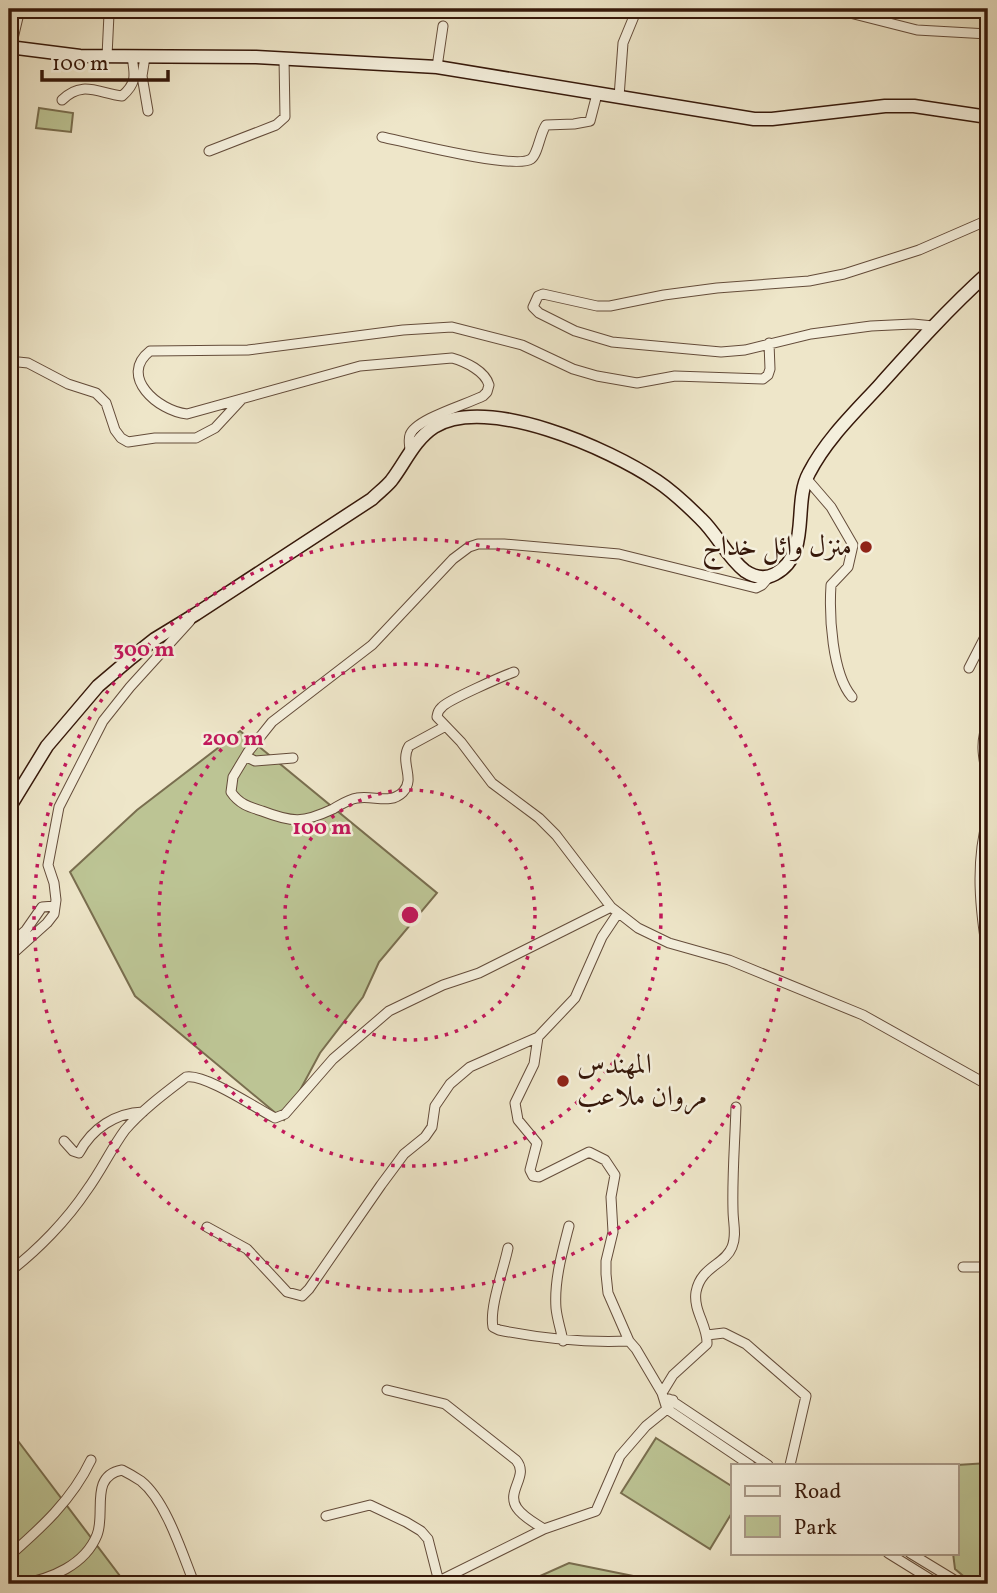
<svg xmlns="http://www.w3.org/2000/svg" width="997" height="1593" viewBox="0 0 997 1593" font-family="Vollkorn,Amiri,serif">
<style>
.green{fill:#bcc494;stroke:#796e4f;stroke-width:2}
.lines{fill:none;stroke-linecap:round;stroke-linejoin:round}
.street-casing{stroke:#644c3a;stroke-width:11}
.secondary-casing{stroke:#36180a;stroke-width:15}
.street{stroke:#f4efdc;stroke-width:9}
.secondary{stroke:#f4efdc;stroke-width:12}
.ring{fill:none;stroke:#c2185b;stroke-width:3.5;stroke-dasharray:3.5 7}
.poi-dot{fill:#8f2418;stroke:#f4efdc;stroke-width:2.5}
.labels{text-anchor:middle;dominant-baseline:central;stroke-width:5;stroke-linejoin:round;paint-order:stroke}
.poi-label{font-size:28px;fill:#36180a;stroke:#f4efdc;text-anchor:end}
.centre{fill:#c2185b;stroke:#f4efdc;stroke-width:3.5}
.ring-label{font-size:21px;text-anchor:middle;font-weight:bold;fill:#c2185b;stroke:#f4efdc;stroke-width:5;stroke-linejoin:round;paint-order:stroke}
</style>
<rect width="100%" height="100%" fill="#eee6c9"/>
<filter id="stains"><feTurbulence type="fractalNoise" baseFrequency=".00286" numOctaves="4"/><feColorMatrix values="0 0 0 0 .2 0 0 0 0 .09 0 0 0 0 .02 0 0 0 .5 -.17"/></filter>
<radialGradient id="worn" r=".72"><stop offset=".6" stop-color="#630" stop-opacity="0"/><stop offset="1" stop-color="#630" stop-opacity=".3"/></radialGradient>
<path class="green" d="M39,108L73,113L71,132L36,128Z
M240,731L437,893L379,962L363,997L320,1053L284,1120L135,996L70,872L137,810Z
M9,1429L126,1584H9Z
M656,1438L733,1487V1511L710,1549L621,1493Z
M988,1463V1581C975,1590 965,1577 955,1569L953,1553H957V1465Z
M569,1563L643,1578L652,1584H516L529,1581Z"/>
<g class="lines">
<defs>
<path id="street" d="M106,9L109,14L107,56
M781,9L838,10L917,30L988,34
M984,9L988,27
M11,47L20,9
M145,57L142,76L148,111
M437,67L443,26
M619,97L623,43L637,9
M62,100C82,80 98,93 122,96C137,83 135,75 132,57
M382,137C406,142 515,170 531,159C538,154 540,133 546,125L574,124L590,121L597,94
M209,151L276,125L285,117L284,58
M933,326L913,324L871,326L811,334L745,350L721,352L612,342L575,331L539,313L533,307L538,296L543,294L597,306H610L664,295L717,288L809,281L844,274L919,250L988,220
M9,361L28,363L68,384L96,393L106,403L115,430L121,438L128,442L155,438H196L215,428L241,400
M410,451C410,446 408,440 410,435C415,419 468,404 483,396L487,392L489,385C485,371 466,362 452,358L360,366L187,414C158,411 118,376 150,351L248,350L403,330L452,327L522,345L573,369L597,376L637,383L675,376L763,379L768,375L770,369L769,343
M806,478L831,507L853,545L848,567L831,585C829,615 832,674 852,697
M969,668L988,631
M514,672C503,676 448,700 442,707C438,711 438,712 437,717L461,742L492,783L539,818L556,835L611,907L638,928L669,943L729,960L863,1015L988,1085
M988,723C979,743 984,760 988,781
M444,727L409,746C399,763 416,778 403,792C390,805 374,795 357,798C349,799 340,805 333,809C303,823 293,823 262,811C249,807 239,804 231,792L233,777L248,752L272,722L372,645L453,559L469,547L478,544H504L619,554L756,588L762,585L769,577
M247,757L255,761L293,758
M988,817C975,863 980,910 988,957
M618,913L602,937L575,998L538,1037L534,1064L515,1103L518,1120L537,1143L530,1170L533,1176L539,1177L589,1152L605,1160L615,1175L611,1197L613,1232L606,1261V1274L608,1293L629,1341L636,1349L662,1393L667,1409L750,1465
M9,945L26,930L42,907L55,906
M9,957L47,923L54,914L56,900L54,883L48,865L59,807L103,721L130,687L190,621
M64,1141L73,1151L79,1153C92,1128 116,1113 143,1112
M207,1227L247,1249L287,1292L302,1296L309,1289L381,1185L404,1154L425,1137L432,1127L435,1106L450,1084L470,1067L538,1037
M508,1248C504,1268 489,1308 493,1327L499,1330C544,1339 583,1343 629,1341
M963,1267H988
M9,1272C38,1250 67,1220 87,1190C101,1171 111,1149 125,1130C142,1110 165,1093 186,1077C204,1073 256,1108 275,1118L285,1114L333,1059L389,1011L443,985L479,973L611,907
M707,1335L724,1333L746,1344L806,1396L790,1465
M563,1341C561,1330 557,1319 556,1308C554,1281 562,1253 569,1226
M387,1390L445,1404L516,1460C530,1476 505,1491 517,1508C523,1517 535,1523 544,1529
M662,1393L673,1375L707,1344C708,1326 693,1311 696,1292C701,1266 725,1265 732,1247C737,1235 733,1223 733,1210C732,1176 735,1141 736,1107
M669,1399L768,1465
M326,1516L370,1505L406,1522L421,1531L428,1539L439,1582
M888,1553L938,1584
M910,1553L961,1584
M9,1556C41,1528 72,1500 91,1460
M21,1584C51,1579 85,1565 97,1535C106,1513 89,1476 122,1470C128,1473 135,1477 141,1481C166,1501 182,1553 194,1583L196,1584
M212,1584L220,1582L238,1584
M433,1584L544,1529L596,1511L620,1456L646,1426L667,1409L673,1400"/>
<path id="secondary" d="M9,47L80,56L256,57L437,67L754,119H772L885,106H914L988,117
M9,808L47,746L98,686L131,658L155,639L196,614L372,499C378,493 386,487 391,481C405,463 414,440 434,427C487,394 610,449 657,481C672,491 688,506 701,519C717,534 727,557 745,571C754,577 764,580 775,574C812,554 792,504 809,473C826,440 853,414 878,387C913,348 949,308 988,273"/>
</defs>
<use href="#street" class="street-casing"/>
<use href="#secondary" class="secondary-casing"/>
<use href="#street" class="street"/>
<use href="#secondary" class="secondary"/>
</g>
<g class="ring">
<circle cx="410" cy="915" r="125"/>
<circle cx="410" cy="915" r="251"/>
<circle cx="410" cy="915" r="376"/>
</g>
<g class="poi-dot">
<circle cx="866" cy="547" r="7"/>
<circle cx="563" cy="1081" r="7"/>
</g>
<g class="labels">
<g class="poi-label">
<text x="852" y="547">منزل وائل خداج</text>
<text x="577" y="1065" text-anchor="start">المهندس<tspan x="577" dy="32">مروان ملاعب</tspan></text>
</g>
</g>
<circle cx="410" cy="915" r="10" class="centre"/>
<g class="ring-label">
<text x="144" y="656">300 m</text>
<text x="233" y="745">200 m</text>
<text x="322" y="834">100 m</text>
</g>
<rect width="997" height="1593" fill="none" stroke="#eee6c9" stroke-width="35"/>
<rect x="10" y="10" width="976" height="1572" fill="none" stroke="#36180a" stroke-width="3.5"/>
<rect x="18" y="18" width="962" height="1558" fill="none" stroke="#36180a" stroke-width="2"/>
<rect x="731" y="1464" width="228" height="91" fill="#f4efdc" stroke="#a89988" stroke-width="2"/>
<rect x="745" y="1486" width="35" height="10" fill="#f4efdc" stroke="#a89988" stroke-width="2"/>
<text x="794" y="1498" font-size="21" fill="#36180a">Road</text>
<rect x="745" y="1516" width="35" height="21" fill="#bcc494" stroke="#a89988" stroke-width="2"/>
<text x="794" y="1534" font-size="21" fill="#36180a">Park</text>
<path d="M42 70v10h126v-10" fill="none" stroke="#36180a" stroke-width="3.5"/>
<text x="52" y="70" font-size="21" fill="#36180a" stroke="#f4efdc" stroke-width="5" paint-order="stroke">100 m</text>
<rect width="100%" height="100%" filter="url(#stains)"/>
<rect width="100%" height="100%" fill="url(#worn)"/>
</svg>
